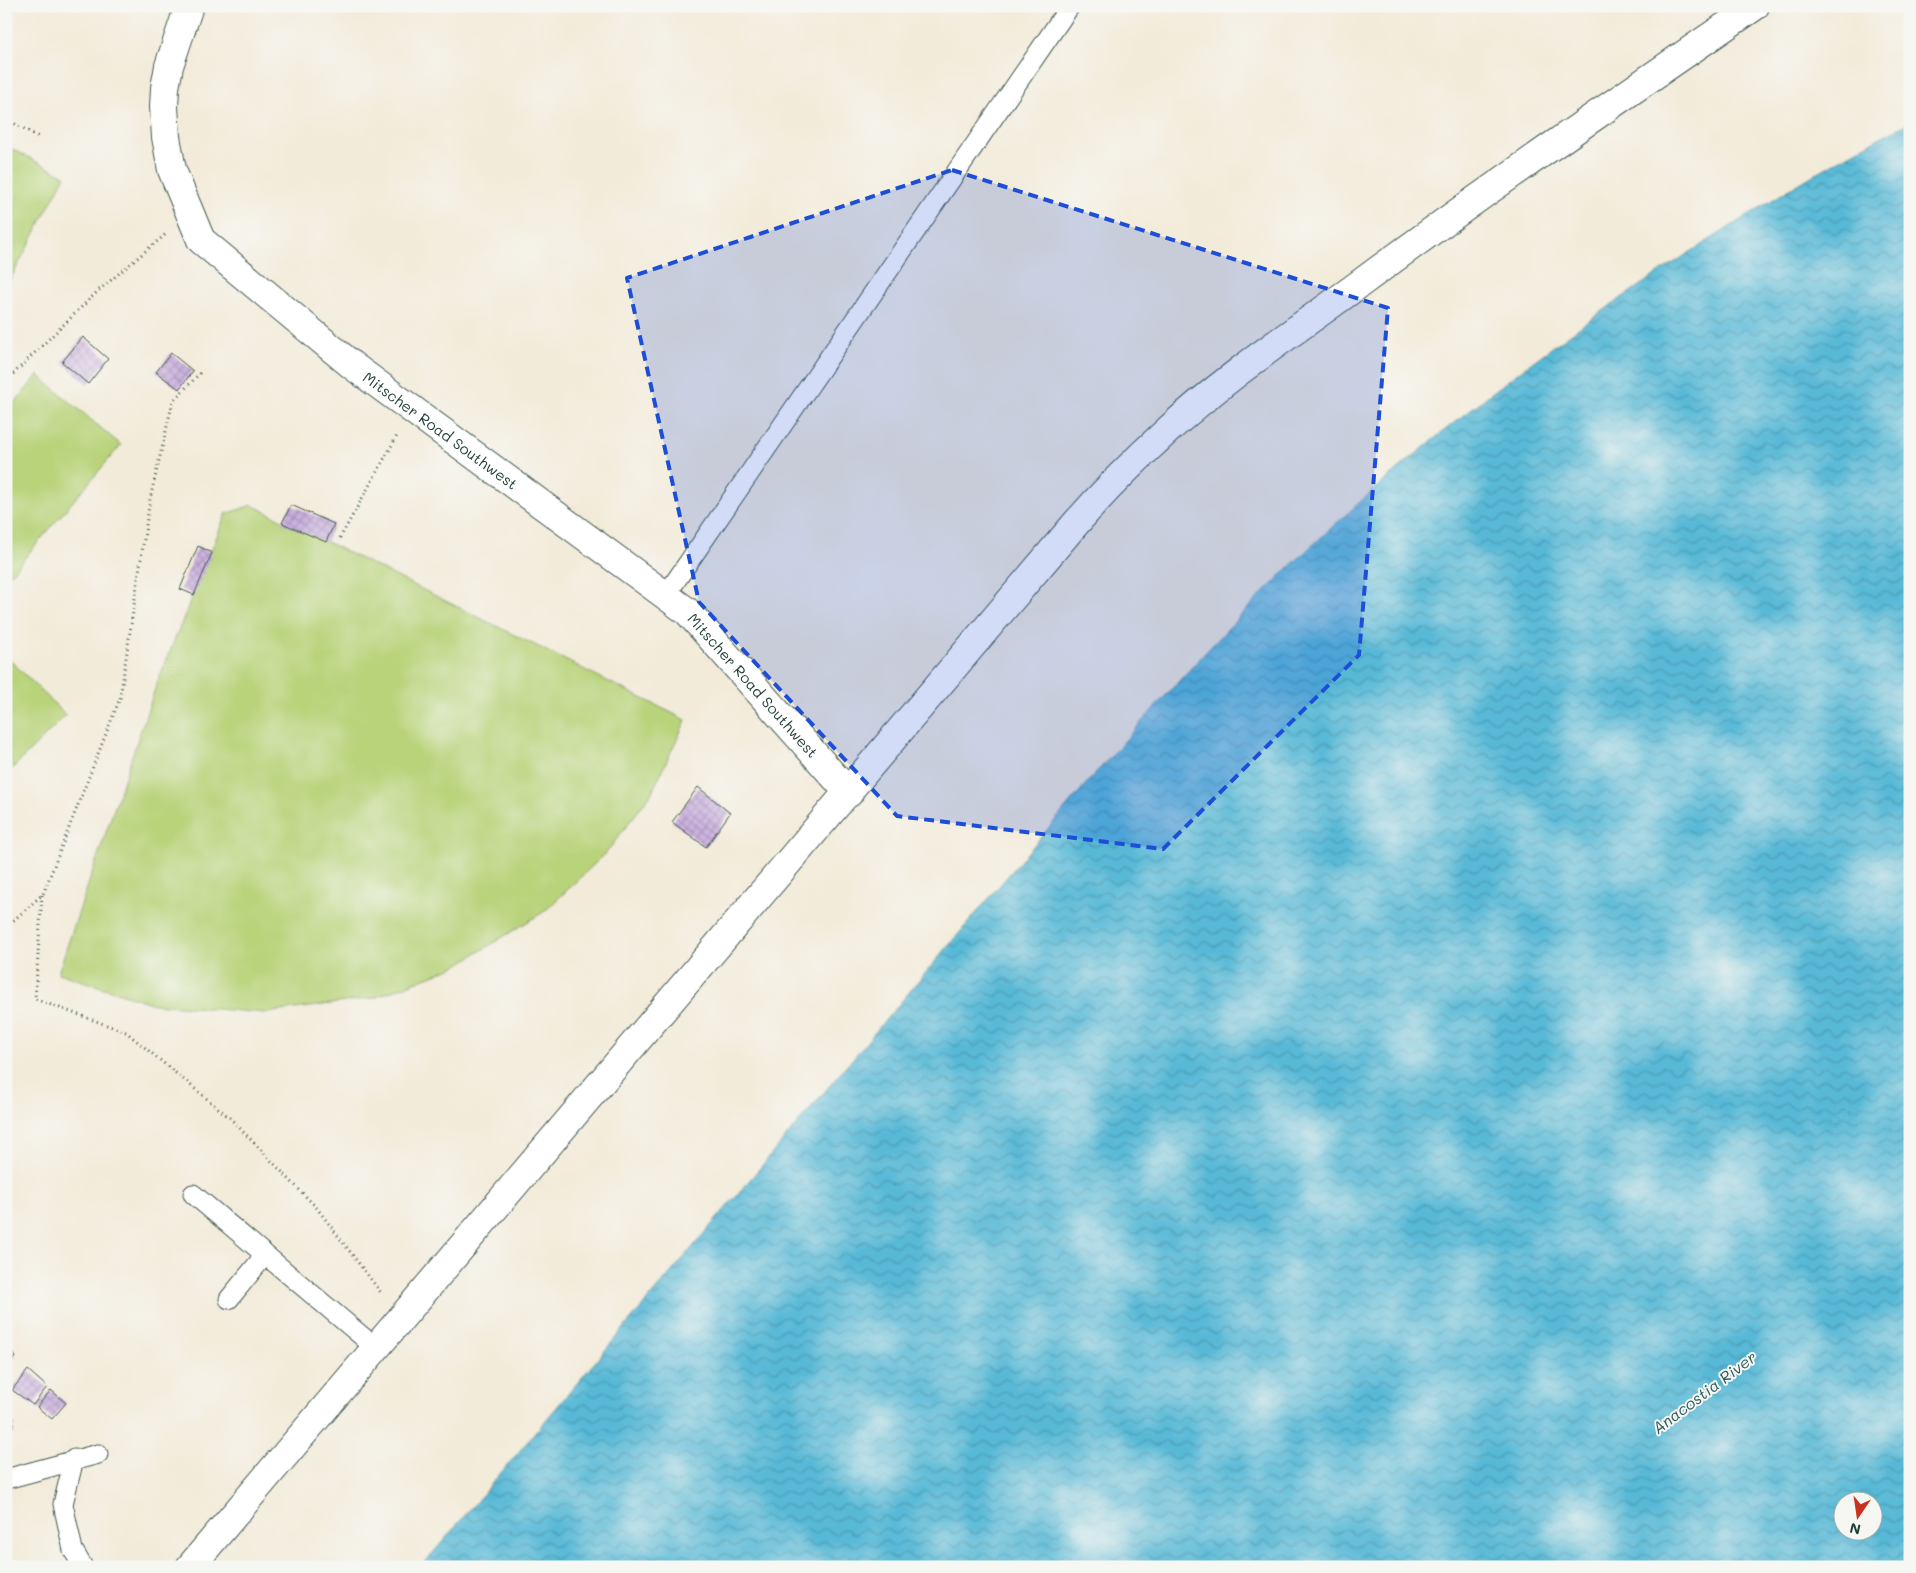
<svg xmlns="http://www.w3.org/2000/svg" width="1916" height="1573" viewBox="0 0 1916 1573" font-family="Mali,sans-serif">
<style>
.garden{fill:#b8d379;stroke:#6c8856}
.water{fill:url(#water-waves);stroke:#3c7b86;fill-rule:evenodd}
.building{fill:url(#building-cross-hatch)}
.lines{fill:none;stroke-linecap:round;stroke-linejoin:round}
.service-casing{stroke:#3f574d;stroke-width:21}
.minor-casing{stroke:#3f574d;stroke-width:30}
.path{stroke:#3f574d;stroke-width:3;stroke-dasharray:1 4;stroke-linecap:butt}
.service{stroke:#fff;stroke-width:19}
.minor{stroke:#fff;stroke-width:28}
.marked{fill:#1d4ed8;fill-opacity:0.2;stroke:#1d4ed8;stroke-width:4;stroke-dasharray:10 6;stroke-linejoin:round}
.labels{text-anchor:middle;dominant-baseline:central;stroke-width:4;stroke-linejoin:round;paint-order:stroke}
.street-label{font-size:15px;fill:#1f3d34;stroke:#f6f6f2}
.water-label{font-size:16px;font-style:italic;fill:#2d5c5d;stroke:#f6f6f2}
</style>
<defs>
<pattern id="water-waves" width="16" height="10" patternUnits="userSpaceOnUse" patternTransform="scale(1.25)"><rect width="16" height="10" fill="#58b9d7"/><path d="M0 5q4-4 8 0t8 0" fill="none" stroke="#4898af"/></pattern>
<pattern id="building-cross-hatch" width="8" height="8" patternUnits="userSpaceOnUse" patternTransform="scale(1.25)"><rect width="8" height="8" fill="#c7abde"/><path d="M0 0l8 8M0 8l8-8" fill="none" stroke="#a18cb5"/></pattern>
</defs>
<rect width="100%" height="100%" fill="#f6f6f2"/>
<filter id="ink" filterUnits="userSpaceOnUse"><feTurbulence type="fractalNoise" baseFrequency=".02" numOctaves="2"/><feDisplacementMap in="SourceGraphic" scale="10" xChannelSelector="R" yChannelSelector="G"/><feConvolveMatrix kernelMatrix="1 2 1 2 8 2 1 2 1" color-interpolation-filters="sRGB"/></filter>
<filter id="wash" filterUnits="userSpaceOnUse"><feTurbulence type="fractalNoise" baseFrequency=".0096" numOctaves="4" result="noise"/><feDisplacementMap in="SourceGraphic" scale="20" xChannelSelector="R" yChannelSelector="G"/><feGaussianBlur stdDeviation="1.12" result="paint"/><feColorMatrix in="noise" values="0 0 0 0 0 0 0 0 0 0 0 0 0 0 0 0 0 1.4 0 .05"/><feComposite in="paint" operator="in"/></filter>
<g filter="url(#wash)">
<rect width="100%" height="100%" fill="#f3ebd9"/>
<path class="garden" d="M6,146L65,176L6,288Z
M38,375L121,445L11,574L6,570V413Z
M252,505L686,720L651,794L606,853L545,911L456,966L374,998L266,1013L154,1004L58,973L157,683L226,514Z
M6,656L66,715L6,775Z"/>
<path class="water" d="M1910,122V1567H421L1085,785C1149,714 1213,641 1282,574C1417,444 1567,329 1725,230C1785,191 1846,154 1910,122ZM1844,1500H1874V1530H1844Z"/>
<g id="blocks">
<path class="building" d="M83,337L108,359L88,384L62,362Z
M171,353L193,371L179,389L156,372Z
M291,505L334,524L326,542L282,523Z
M198,546L212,553L194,595L180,589Z
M698,787L730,813L706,847L672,822Z
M6,1348L16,1356L6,1367Z
M28,1370L47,1387L33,1405L12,1390Z
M51,1390L66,1403L52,1419L37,1407Z
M6,1417L15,1424L6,1435Z"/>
</g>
</g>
<g filter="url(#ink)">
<use href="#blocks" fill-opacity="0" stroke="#3f574d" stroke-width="1"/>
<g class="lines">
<defs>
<path id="service" d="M666,595L1070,6
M193,1194L376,1348
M229,1299L265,1255
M74,1459L63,1504L73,1550L83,1567
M6,1479L98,1454"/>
<g id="minor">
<path id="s1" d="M189,6L169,66L165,88L164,107L166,137L172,170L201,240L353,366L688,612L849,793"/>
<path d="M190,1567L1071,529C1101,494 1134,461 1168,430C1227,376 1294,332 1358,285C1488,189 1622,97 1755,6"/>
</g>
</defs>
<use href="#service" class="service-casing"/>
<use href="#minor" class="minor-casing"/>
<path class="path" d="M6,119L39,137
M6,381L98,291L166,234
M340,538L397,436
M42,895L35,999L126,1032L229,1117L316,1207L382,1294
M6,927L43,894L120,698L150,499L173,401L202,371"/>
<use href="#service" class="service"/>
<use href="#minor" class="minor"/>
</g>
</g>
<path class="marked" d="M952,170L1388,308L1359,655L1163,849L897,816L699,602L627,278Z"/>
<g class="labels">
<g class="street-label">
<text stroke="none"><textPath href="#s1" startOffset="550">Mitscher Road Southwest</textPath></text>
<text stroke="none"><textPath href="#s1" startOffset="955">Mitscher Road Southwest</textPath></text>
</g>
<g class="water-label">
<text transform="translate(1704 1392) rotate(-37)">Anacostia River</text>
</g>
</g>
<rect width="1916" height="1573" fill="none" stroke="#f6f6f2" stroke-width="25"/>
<g transform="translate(1858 1516) rotate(193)"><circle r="24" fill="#f6f6f2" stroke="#a0aca6"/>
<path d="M0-4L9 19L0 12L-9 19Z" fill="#c8321e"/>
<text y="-8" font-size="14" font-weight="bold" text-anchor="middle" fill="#1f3d34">N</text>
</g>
</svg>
